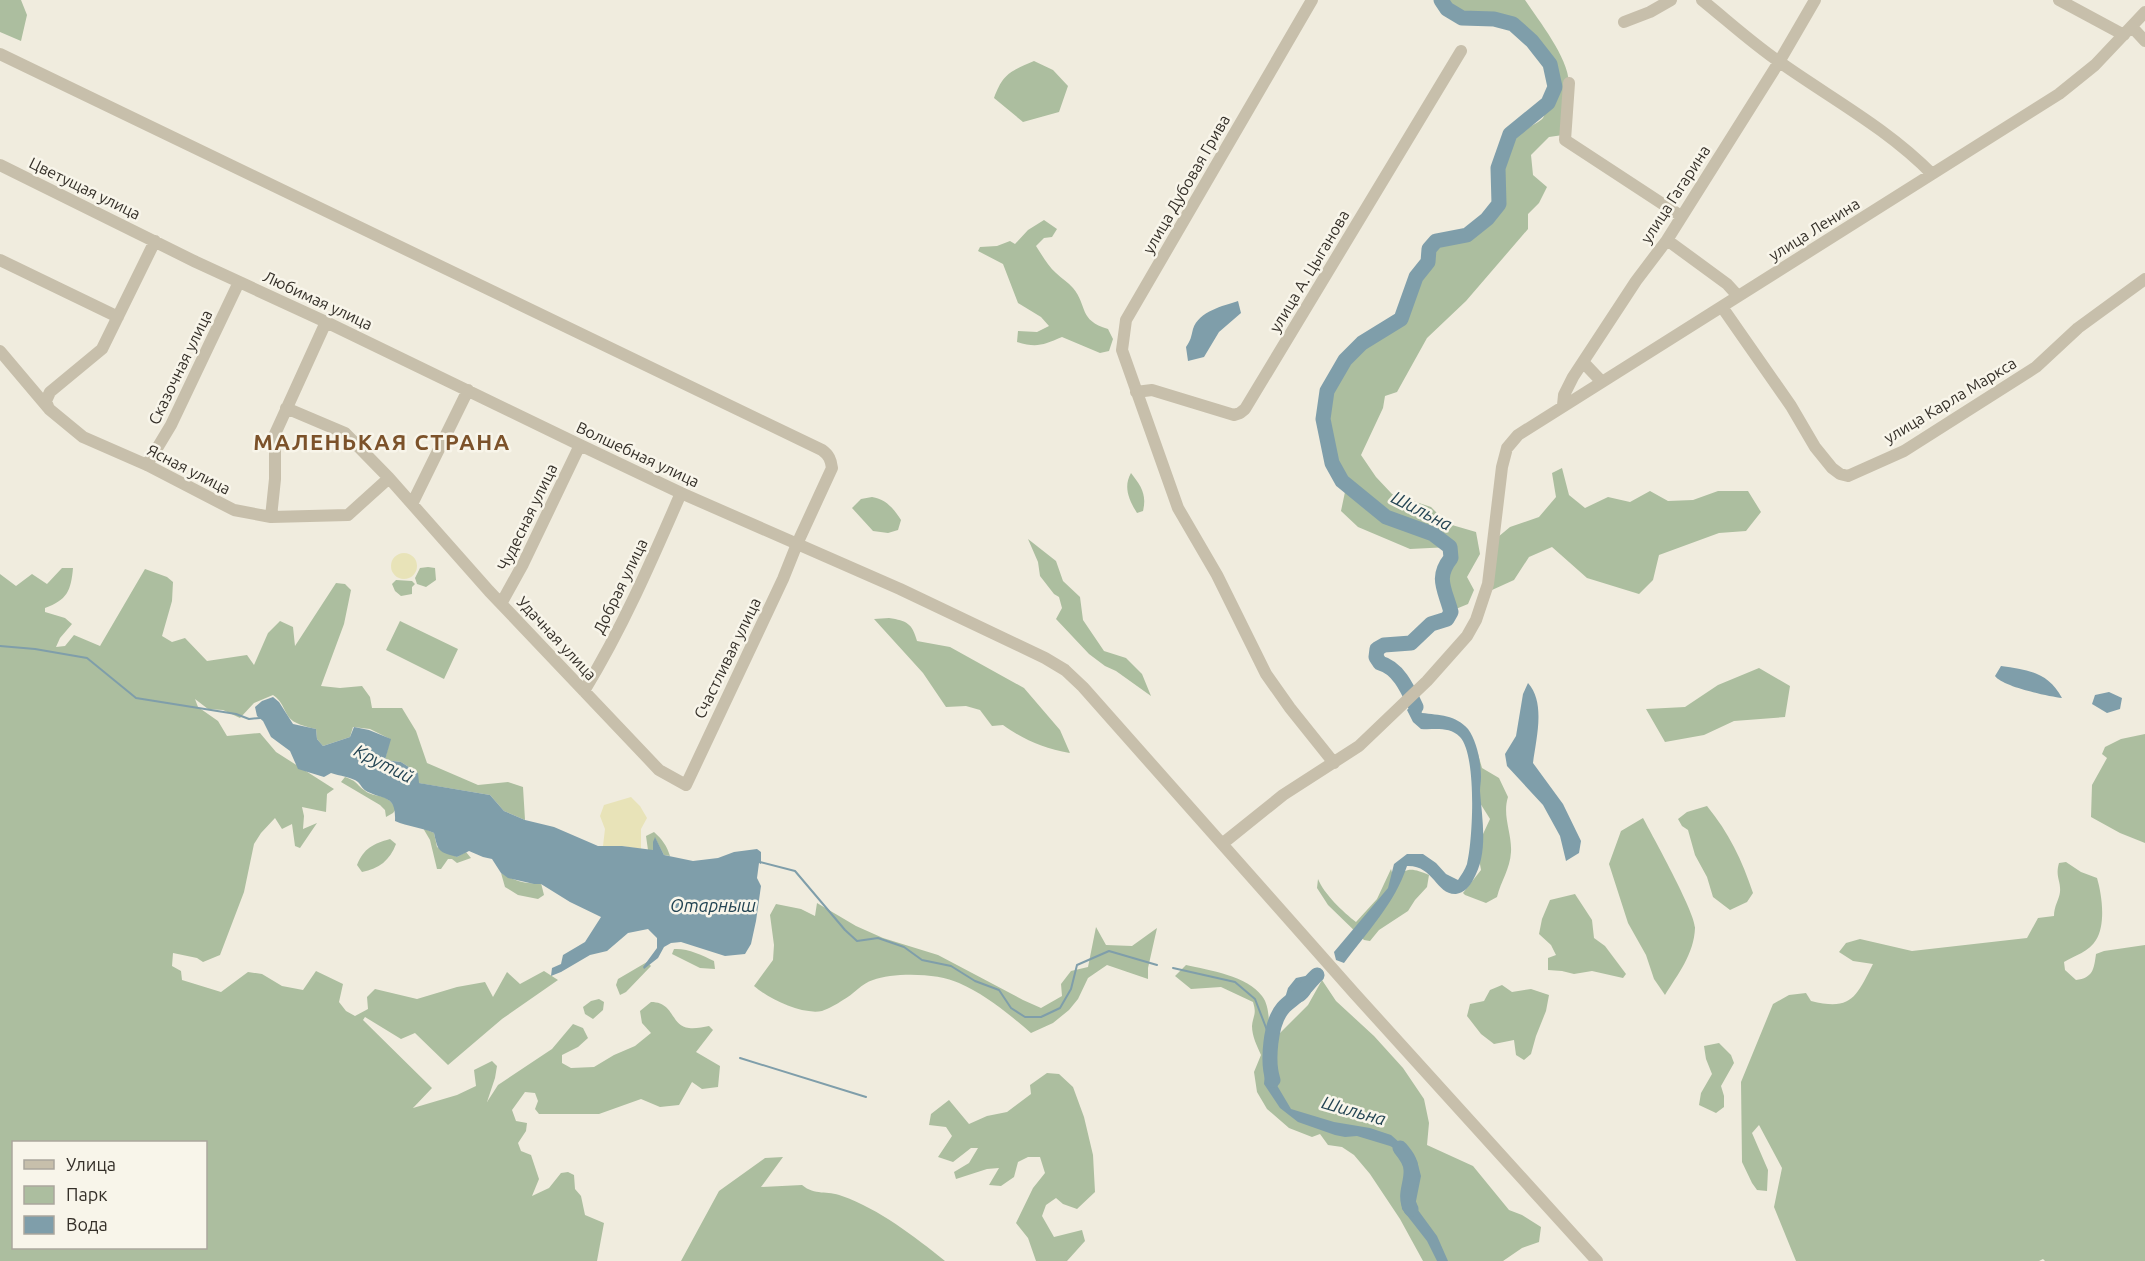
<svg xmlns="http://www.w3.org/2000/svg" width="2145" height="1261" viewBox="0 0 2145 1261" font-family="Ubuntu,sans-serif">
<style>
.green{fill:#acbe9f;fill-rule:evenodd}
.sand{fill:#e8e3b8}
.water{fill:#7f9eaa}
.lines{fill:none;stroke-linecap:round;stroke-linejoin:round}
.stream{stroke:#7f9eaa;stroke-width:2}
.river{stroke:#7f9eaa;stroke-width:15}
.minor{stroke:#c7bfab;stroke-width:12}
.labels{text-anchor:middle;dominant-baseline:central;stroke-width:5;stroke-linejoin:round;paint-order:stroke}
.street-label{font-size:16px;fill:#353029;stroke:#f8f5ea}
.water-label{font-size:18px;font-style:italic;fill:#234453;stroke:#f8f5ea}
.district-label{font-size:22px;font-weight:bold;letter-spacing:1.5px;fill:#7c522a;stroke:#f8f5ea}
</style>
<rect width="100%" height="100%" fill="#f0ecde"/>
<path class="green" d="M0,0H21L27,15L21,41L0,32Z
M1441,0H1525C1539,21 1568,57 1569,83C1569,100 1565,118 1563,135L1549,137L1531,155L1533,175L1547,187L1539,203L1528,214V229L1466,301L1427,338L1397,392L1385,396L1383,408L1361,455L1376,477L1392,494L1431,507L1444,520L1452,525L1476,532L1480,554L1467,577L1474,590L1468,604L1451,611C1445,589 1435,578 1451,558L1450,547L1410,549L1358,527L1341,511L1345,492L1342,481L1332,463L1323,419L1327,391L1345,360L1362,343L1401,319L1416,277L1428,262L1429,249L1436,241L1467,235L1487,219L1499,204L1498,168L1510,134C1517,134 1539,123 1543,118C1545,115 1546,108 1548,104C1550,99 1554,93 1555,87C1557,67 1529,33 1512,24C1486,12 1458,30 1441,0Z
M1034,61L1053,70L1068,86L1059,112L1023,122L994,98C1003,73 1011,71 1034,61Z
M1044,220L1057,229L1052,237L1044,238L1036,246C1042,255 1048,266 1056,273C1062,279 1068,282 1073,288C1088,306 1078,320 1108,329L1113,339L1109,351L1100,353L1062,337C1043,345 1037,348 1017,342L1018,331L1037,332L1049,326L1041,317L1018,303L1003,264L978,251L980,247L997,246L1010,241L1015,244L1028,230Z
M1562,468L1569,495L1585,508L1608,497L1630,502L1650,491L1668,501L1693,500L1718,491H1748L1761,512L1746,531L1719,533L1659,555L1653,580L1639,594L1587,578L1552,547L1529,557L1514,580L1492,590L1498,537L1510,527L1539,517L1556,497L1552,473Z
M1131,473C1141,486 1147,494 1143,511L1137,513C1129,500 1123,487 1131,473Z
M872,497C886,499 894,509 901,520L898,530L888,533L873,531L852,508L861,499Z
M1028,539L1056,561L1063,581L1080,597L1083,620L1104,651L1126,658L1142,674L1151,696L1116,671L1105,666L1089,654L1056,619L1062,608L1059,597L1054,594L1040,576L1038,562Z
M428,567L435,568L436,580L426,587L417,584L415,578L420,568Z
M62,568H73C71,591 67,600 45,608V612L65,618L72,624L60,638L56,647L65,646L74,635L100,646L145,569L167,577L173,582L172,601L162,636L172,642L185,638L207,661L247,655L254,665L268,633L280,621L293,627L295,646L336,583L345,584L351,590L344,624L321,686L340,688L362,686L370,697L372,708H402L416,731L427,763L478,785L508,782L523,787L525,820L504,811L490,795L418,783V773L401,762L385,760L390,739L370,729L353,727L350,737L323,746L317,739L316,729C307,727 293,724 288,716C283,708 282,701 273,695L254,703L240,718L223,710L208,709L195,699L198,707L218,721L227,736L260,733L276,752L334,789L327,794L326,812L302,807L304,816L303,829L317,823L300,848L295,846L292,824L282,829L275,818L261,833L254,844L244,892L220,955L203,962L197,958L173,953L172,966L181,971L182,980L221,992L248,972L262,974L282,986L303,990L316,971L343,984L339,1002L346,1011L355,1016L368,1009L367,997L375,989L417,999L457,987L485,982L493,997L507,972L520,984L544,971L558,980L502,1019L448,1065L415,1033L401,1039L365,1017L363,1020L432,1088L413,1108L457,1095L476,1086L474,1070L492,1061L497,1066L495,1078L487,1102L498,1085L552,1049L573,1024L583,1028L588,1038L578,1047L562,1055V1063L571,1068L594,1067L614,1055L635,1046L651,1033L642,1023L640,1011L651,1002C675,1002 670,1026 689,1028C695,1029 703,1027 709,1026L713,1030L696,1052L720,1066L718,1087L702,1089L692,1082L679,1105L660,1107L641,1099L599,1114H539L535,1109L538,1101L535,1093L525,1092L512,1110L516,1121L527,1123L526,1131L518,1143L521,1151L531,1155L539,1179L532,1196L549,1188L561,1173L568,1172L574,1175L575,1189L581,1196L585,1215L604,1223L597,1261H0V574L16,586L32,574L47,584ZM14,1142H206V1248H14Z
M396,580L412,581L415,584L412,587V594L401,596L395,591L392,584Z
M889,618C907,621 912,623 917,641L950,647L1024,688L1060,730L1070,753C1043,748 1026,741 1003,725L992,726L980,710L966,706L946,707L923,673L874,619Z
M400,621L458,649L444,679L386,650Z
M1759,668L1790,686L1785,717L1734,721L1704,735L1665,742L1646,709L1685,707L1718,685Z
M2145,734V843L2120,833L2091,817L2092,785L2107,758L2102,754L2105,747L2121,739Z
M1471,745L1478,754L1482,768L1499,778L1508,797C1502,816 1512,833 1511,852C1510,869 1501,881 1497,897L1486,903L1465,895L1463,893L1481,870L1477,847L1490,819L1475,795Z
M345,777C357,781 356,784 364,790C376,800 385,790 396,809L393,813L386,817L385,810L380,805L341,782Z
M1707,806C1729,833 1742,860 1753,893L1747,902L1730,910L1713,897L1707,877L1695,855L1688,830L1682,826L1678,819L1687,812Z
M1643,818C1652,835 1696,914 1695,928C1694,954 1678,974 1665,995L1654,979L1646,955L1628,923L1609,864L1621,831Z
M423,828L434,833L437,847L457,857L466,852L471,858L457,863L452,859H448L441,869H437L430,840Z
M654,832C662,839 667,846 670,856L664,855L655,838L653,850H648L646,836Z
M390,839L396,844C390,860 379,869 362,872L357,865C364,848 373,844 390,839Z
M2066,862L2081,872L2097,878C2102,895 2106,924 2096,940C2090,951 2074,956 2064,962L2065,970L2076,980C2093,978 2094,969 2096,954L2104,951L2145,945V1261H2045L2043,1259L2039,1261H1796L1774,1207L1782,1168L1759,1125L1752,1133L1768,1170L1767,1191L1757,1190L1752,1183L1742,1162L1741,1082L1773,1004L1789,995L1806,993L1811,1001C1852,1011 1856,997 1873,964L1853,961L1839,952L1846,943L1860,939L1912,951L2027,938L2038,918L2054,916C2054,906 2059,900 2060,892C2061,880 2055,877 2059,863Z
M1391,869L1394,879C1408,866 1413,869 1429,875L1427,887L1415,900L1408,911L1379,930L1370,941L1364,940L1328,905L1317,888L1318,879C1324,894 1343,912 1356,922L1377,899Z
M501,873C511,880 528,885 541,883L544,895L538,899L518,895L505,887Z
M1575,894L1592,920L1594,938L1605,946L1626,974L1623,978L1592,971L1574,974L1562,971L1548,970V958L1556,955L1551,945L1539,934L1542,919L1550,900Z
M817,903L856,926L883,938L938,955L1023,1000L1041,1008L1062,996L1061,984L1071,971L1088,967L1096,927L1106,945L1132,946L1157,928L1148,968V979L1107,965L1088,978L1078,999L1069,1010L1053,1023L1031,1033C1009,1014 986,995 959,983C939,973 894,972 873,980C862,983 853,995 843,1000C837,1004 828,1009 822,1011C802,1015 769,999 754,986L773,960L774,945L770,915L776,904L801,909L815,916Z
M674,949C687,948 702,955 714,961L715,969L700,968L672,954Z
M647,962L651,966L626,992L620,995L616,985L618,979Z
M1186,965C1209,970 1248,976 1262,996C1271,1007 1268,1028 1271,1042L1308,1005L1322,980L1336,1001L1374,1036L1403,1068L1424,1099L1429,1123L1427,1145L1473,1166L1509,1210L1522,1215L1541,1227L1539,1242L1522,1248L1503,1261H1423L1400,1219L1370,1174L1354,1155L1342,1147L1328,1145L1320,1134L1312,1137L1289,1128L1267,1109L1257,1092L1254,1072L1261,1055C1257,1046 1252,1036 1252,1026C1253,1015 1257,1015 1253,1002L1221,987L1191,989L1175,976Z
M1502,985L1512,992L1531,989L1549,995L1546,1011L1536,1036L1531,1054L1524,1060L1516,1055L1514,1040L1494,1044L1481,1034L1467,1016L1470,1004L1484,1001L1490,990Z
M599,999L604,1002L603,1010L593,1019L585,1014L583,1007L591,1001Z
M1719,1043L1731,1055L1734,1063L1721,1086L1724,1096V1107L1716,1113L1699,1105L1701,1093L1712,1074L1706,1059L1704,1046Z
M1047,1073L1059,1074L1073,1087L1084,1117L1093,1155L1095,1192L1077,1209L1063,1204L1056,1198L1046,1205L1042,1216L1054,1237L1082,1230L1085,1241L1067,1261H1036L1028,1238L1016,1223L1033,1188L1045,1173L1040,1157H1028L1018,1162L1014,1177L1001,1186L989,1185L999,1168L987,1169L956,1179L954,1172L969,1163L978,1148H971L953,1162L938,1157L952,1136L946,1127L929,1125L931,1114L949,1100L969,1124L987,1116L1007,1112L1031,1094L1030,1085Z
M783,1157L761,1187L802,1185C815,1196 827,1190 842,1196C879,1209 914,1236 945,1261H681L719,1191L765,1158Z"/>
<path class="sand" d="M391 566a13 13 0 1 1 26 0a13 13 0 1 1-26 0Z
M631,797L640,806L647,818L641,829V849L622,846H603L605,829L600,816L604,805Z"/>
<path class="water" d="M1238,301L1241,313L1219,332L1204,357L1188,361L1186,347C1191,340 1191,337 1193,329C1199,311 1223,306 1238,301Z
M2001,666C2028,670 2048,672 2062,698C2048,696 2003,687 1995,676Z
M1528,683C1546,703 1536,739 1533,763L1563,804L1581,841L1579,853L1566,861L1560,836L1543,805L1507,766L1505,754L1516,736L1523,694Z
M2109,692L2122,698L2120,709L2107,713L2092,704L2095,695Z
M273,697L279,702L293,724L316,729L317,739L323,746L350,737L354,727L369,730L391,739L385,760L401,762L418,773L419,783L490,795L504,811L525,820L554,827L598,846H622L653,850V842L655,837L664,855L693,861L718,858L734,852L757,849L761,852V864L759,863L757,878L761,886L756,921L751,944L745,954L725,956L681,942L671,943L664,947L658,958L644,969L643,967L657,948V938L648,929L628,933L607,951L590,955L561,972L551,976L552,968L561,964L563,955L585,942L601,917L570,902L541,884H534L508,878L501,873L492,859L483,857L469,851L457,857C439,852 438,852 434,833C421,827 408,827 395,821C396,796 386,800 368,792C363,790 361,785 358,782C352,777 339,776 331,773L324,777L298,769L290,751L271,737L263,721L257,716L255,707L262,701Z
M1415,702L1422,713C1439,715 1456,715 1468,729C1477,741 1481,763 1481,777C1481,782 1480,786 1480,791C1482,820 1489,853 1473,880C1470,886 1464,893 1456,894C1436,895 1434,865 1407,866C1395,903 1367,932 1344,963L1336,960L1334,952L1388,888L1394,864L1407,854H1423L1436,863L1446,874L1458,880C1461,875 1465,870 1467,864C1473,840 1477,755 1460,737C1449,726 1435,730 1421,729L1413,722L1407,710Z
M1310,975L1316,983C1306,1004 1303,1002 1282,1008L1288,988L1296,978Z
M1274,1060L1275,1082L1291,1109L1334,1122L1370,1128L1391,1135L1408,1150L1417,1161L1421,1176L1415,1206L1437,1236L1448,1261H1437L1427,1241L1402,1209L1401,1200L1412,1183L1414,1173L1405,1154L1390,1146L1357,1136L1345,1137L1335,1135L1298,1122L1280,1108L1264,1084L1266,1063Z"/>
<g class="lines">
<path class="stream" d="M0,646L35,649L87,658L136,698L236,714L249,719L260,718
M760,862L795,871L845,930L857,941L878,938L904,947L922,960L951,966L975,981L999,990L1011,1008L1025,1017H1041L1060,1008L1071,989L1077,965L1109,951L1157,965
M1173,968L1235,982L1255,999L1270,1038
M740,1058L866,1097"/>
<path class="river" d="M1416,707C1408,690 1399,668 1380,663L1376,657L1377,649L1384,645L1411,643L1431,624L1447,619L1451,612C1445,589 1435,578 1451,558L1450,547L1433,534L1386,517L1342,481L1332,463L1323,419L1327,391L1345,360L1362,343L1401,319L1416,277L1428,262L1429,249L1436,241L1467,235L1487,219L1499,204L1498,168L1510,134L1548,103L1555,87L1550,64L1532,41L1513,24L1494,19L1462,18L1447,9L1441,0
M1273,1080C1267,1062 1270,1023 1283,1008C1288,1002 1296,998 1301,992C1307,987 1311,980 1317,975
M1400,1148C1405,1154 1411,1161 1411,1170C1412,1184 1403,1195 1411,1209"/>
<path class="minor" d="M1312,0L1126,320L1122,350L1178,508L1217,575L1266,674L1290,708L1334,763
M1702,0C1728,21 1753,44 1781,63C1832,99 1888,129 1932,174
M2059,0L2124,35
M1624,22L1650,12L1671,0
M2132,27L2145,41
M0,54L822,450C829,455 831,460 832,468L797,544L783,579L686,785L659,770L489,591L389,478L345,433L286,408
M1569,83L1565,140L1681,216
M0,165L196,262L326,322L580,445L681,493L900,589L1045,658L1065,670L1083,687L1355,994L1597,1261
M1667,240L1727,284L1738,296
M0,260L118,317
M1722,307L1791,406L1815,447L1832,468L1840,474L1848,476L1904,451L2036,367L2078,328L2145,279
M0,351L49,409L83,437L147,465L234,510L271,517L348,515L389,478
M1583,362L1602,382
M1136,392L1152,390L1234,415L1240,413L1245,409L1461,51
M1563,405L1564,395L1573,377L1636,281L1667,240L1779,62L1815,0
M49,409L46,401L50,392L102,349L155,241
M147,465L171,425L239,282
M412,504L468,390
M271,517L275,479V434L326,322
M502,602L523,564L580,445
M584,691C622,629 652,560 681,493
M1222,844L1283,795L1359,746L1427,681L1467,636L1476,620L1488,584L1502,467L1507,448L1518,435L2059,94L2095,65L2145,12"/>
</g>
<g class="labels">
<g class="street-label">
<text transform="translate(1186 184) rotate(-60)">улица Дубовая Грива</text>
<text transform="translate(85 188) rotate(26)">Цветущая улица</text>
<text transform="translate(1675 194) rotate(-57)">улица Гагарина</text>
<text transform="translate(1814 229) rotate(-32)">улица Ленина</text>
<text transform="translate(1309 271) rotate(-59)">улица А. Цыганова</text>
<text transform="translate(318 300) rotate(25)">Любимая улица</text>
<text transform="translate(180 367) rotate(-64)">Сказочная улица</text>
<text transform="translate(1950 400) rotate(-31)">улица Карла Маркса</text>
<text transform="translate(638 454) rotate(25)">Волшебная улица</text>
<text transform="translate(189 469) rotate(27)">Ясная улица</text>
<text transform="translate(527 517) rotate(-64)">Чудесная улица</text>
<text transform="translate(620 586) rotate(-64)">Добрая улица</text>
<text transform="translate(557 638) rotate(47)">Удачная улица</text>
<text transform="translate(727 658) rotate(-64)">Счастливая улица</text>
</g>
<g class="water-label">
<text transform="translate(1422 510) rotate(27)">Шильна</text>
<text transform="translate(384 763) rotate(27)">Крутий</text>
<text x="713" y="905">Отарныш</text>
<text transform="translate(1354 1110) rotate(16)">Шильна</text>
</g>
<g class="district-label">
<text x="382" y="441">МАЛЕНЬКАЯ СТРАНА</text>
</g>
</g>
<rect x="12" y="1141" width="195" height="108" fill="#f8f5ea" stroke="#aaa69d" stroke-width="1.5"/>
<rect x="24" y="1160" width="30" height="9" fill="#c7bfab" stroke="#aaa69d" stroke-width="1.5"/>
<text x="66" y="1171" font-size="18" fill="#353029">Улица</text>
<rect x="24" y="1186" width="30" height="18" fill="#acbe9f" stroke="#aaa69d" stroke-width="1.5"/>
<text x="66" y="1201" font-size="18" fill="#353029">Парк</text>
<rect x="24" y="1216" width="30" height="18" fill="#7f9eaa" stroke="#aaa69d" stroke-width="1.5"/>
<text x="66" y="1231" font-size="18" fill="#353029">Вода</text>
</svg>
